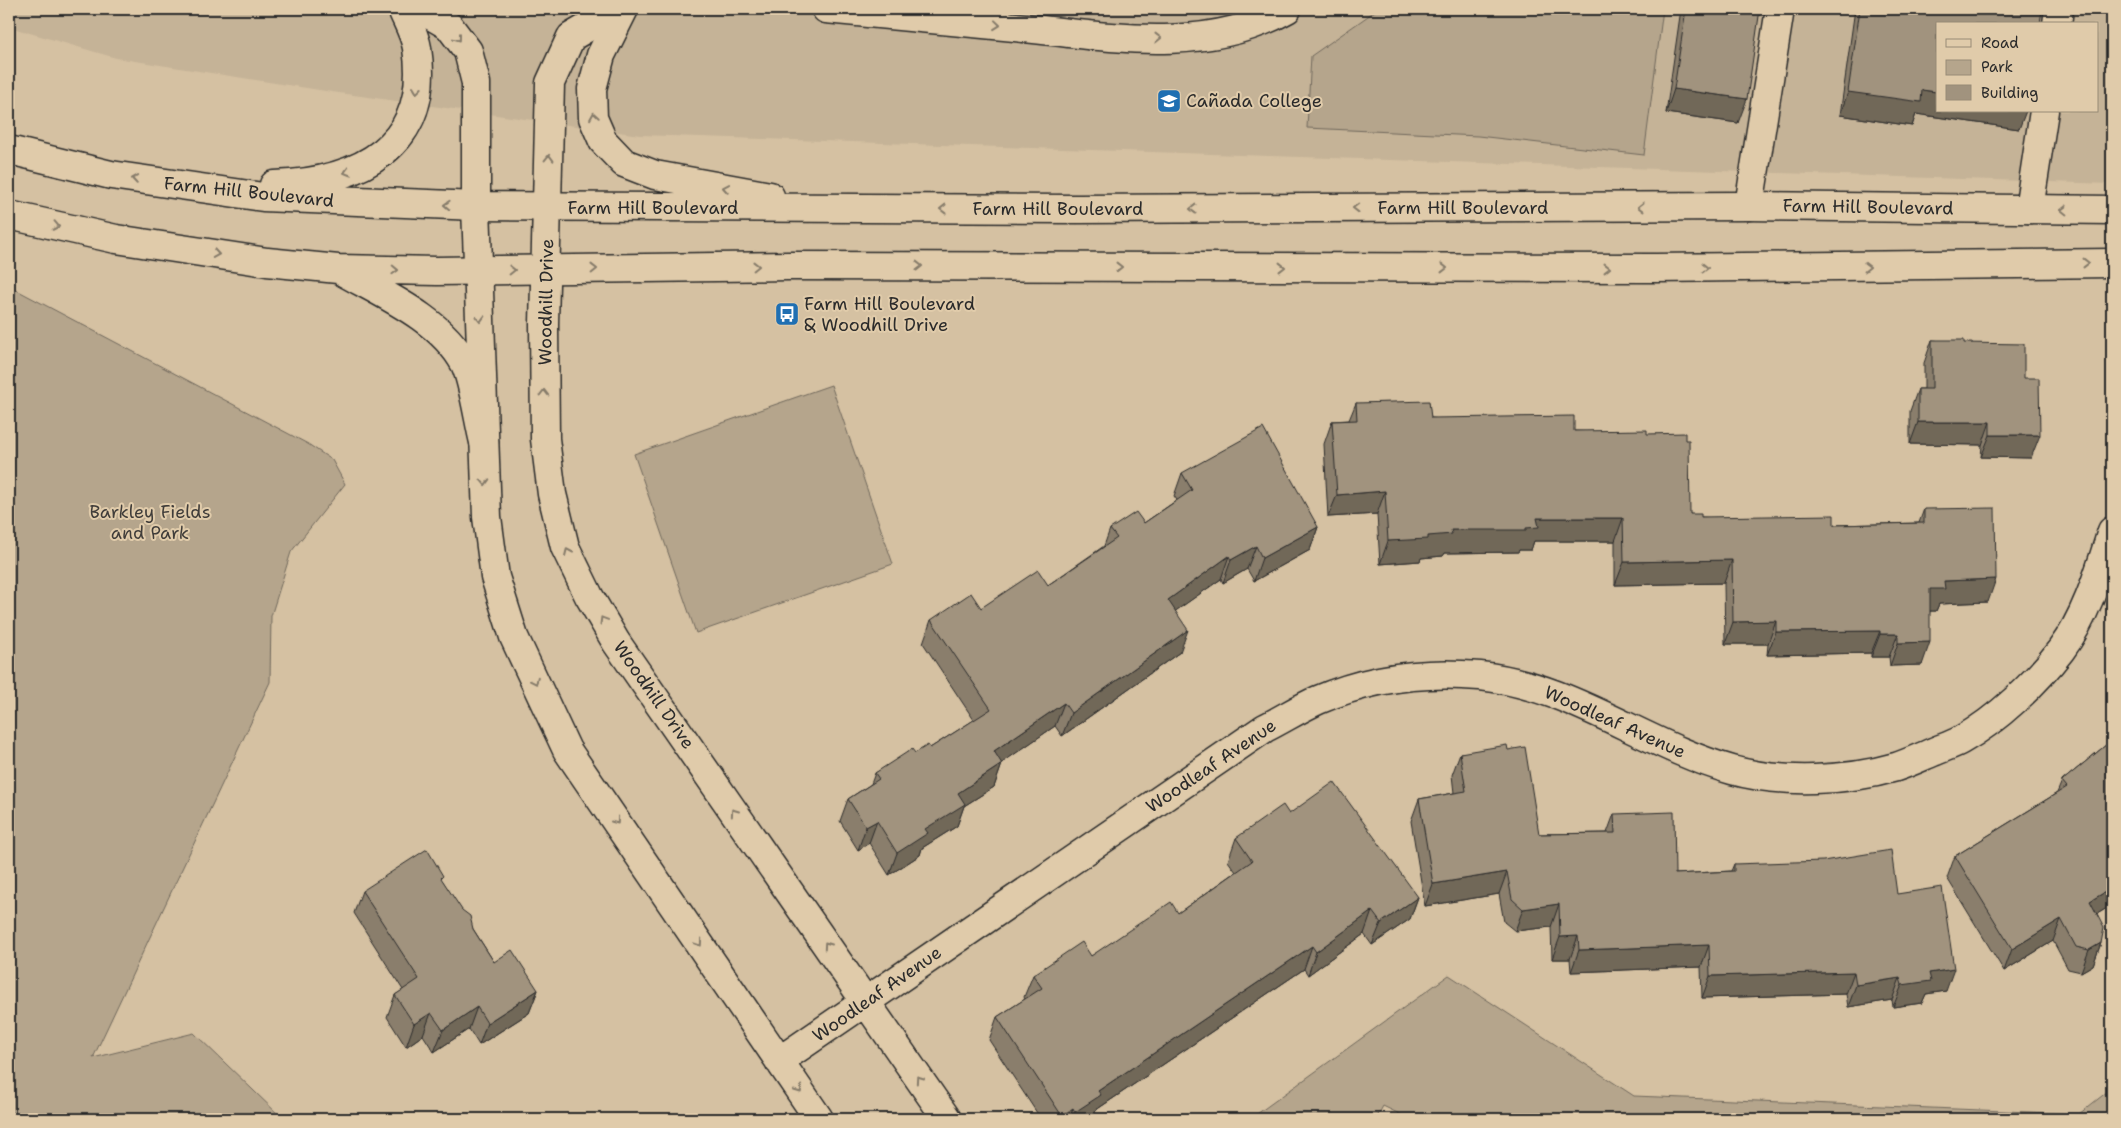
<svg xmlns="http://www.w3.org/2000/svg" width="2121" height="1128" viewBox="0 0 2121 1128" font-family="'Shantell Sans',sans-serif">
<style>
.built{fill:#c5b397;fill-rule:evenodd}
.green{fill:#b5a58c;stroke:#70685c}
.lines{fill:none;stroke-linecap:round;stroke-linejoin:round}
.minor-casing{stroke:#2b2b2b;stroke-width:31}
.major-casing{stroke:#2b2b2b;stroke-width:31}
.minor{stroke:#e0cbaa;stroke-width:28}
.major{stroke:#e0cbaa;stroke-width:28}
.wall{fill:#8a7e6c;stroke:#2b2b2b}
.shaded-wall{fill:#716758;stroke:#2b2b2b}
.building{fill:#a1937e;stroke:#2b2b2b}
.oneway{stroke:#867b6a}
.labels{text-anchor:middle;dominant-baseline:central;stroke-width:4;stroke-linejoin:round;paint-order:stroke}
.poi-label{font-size:18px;fill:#2b2b2b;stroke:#e0cbaa;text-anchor:start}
.street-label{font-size:18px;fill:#2b2b2b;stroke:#e0cbaa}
.park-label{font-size:18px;fill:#403d3a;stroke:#e0cbaa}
</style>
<rect width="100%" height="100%" fill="#d5c1a2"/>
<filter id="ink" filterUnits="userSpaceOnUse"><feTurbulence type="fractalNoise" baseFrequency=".02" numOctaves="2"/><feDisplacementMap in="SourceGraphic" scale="10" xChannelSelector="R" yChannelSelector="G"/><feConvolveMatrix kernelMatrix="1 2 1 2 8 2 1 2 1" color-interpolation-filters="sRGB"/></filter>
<g filter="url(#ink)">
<path class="built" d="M9,9H2112V184L640,135L332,92L116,58L9,27ZM1937,24H2097V111H1937Z"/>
<path class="green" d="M1378,9H1663L1644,155L1478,136L1307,128L1311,56Z
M9,286L308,444L332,460L345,484L291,552L271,616L270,682L93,1058L194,1033L283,1119H9Z
M831,385L893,564L696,633L634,454Z
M1449,975L1634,1096L2079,1114L2112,1088V1119H1410L1383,1106L1376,1119H1250Z"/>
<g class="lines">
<defs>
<path id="minor" d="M420,9L449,26L468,51L476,83V206L487,517L495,577L514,637L567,750L819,1119
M619,9L571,37L550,83L544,324L545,439L552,494L565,547L589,596L616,642L947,1119
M826,9C889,15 952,21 1015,27C1104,36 1206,56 1287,9
M2057,24L2059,9
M1749,206L1780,9
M2029,209L2044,111
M779,1061L1265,728C1283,719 1300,708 1318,700C1371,677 1424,671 1480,676C1571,685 1646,746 1732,770C1781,784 1848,781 1896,767C1908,763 1921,757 1933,752C1942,748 1952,745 1961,740C1998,719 2035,684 2061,650C2087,615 2099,572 2112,531"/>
<path id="major" d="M624,9L601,55L592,89L593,118L603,141L624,163L655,175L770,196
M9,150L111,175L263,197L476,206L1077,209L1749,206L2112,210
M274,185C359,182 432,146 417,48C415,35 407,21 402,9
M9,215L116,239L267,262L338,269L437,271L788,266L1656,268L2112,263
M342,271C384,295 441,319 465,364C473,380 479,423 484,442"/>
</defs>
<use href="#minor" class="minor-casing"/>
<use href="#major" class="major-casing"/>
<use href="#minor" class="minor"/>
<use href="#major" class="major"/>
</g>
<path class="wall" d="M1681,9H1760L1738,123L1666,113Z
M1855,9H2042L2019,129L1916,114L1912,126L1840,115Z
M1932,340L1964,343L2024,378L2031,458L1981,457L1982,445L1910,444V411L1918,389H1924V363Z
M1356,403L1431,418L1574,431L1647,434L1690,514L1701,517L1834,525L1919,523L1924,509L1988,602L1939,604L1936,611H1930L1922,665L1890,666L1889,657H1871V653L1767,655L1768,644H1725L1724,583L1615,585V541H1534L1531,550H1519L1518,552L1445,553L1443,556L1421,558L1420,561L1380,564L1377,514L1328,517L1324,444L1332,421L1349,420Z
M1182,473L1318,527L1310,550L1254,581L1247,569L1223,583L1221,579L1175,611L1180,652L1062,736L1055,726L1001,763L1002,764L994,787L964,806L957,826L922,848L920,855L889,875L869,843L858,850L840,821L848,799L871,784L875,773L915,753L930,748L974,720L923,643L931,620L981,608L1048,585L1104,546L1110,529L1144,523L1177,500L1174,496Z
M2112,740V905L2097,914L2101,943L2093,965L2081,972L2068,969L2053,941L2004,971L1947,878L1955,856L2057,793L2062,781Z
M1508,750L1539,834L1607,833L1614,814L1675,874L1731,871L1734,864L1897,894L1946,991L1926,994L1922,1003L1893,1007L1892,1000L1848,1007L1846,994L1702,998L1701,967L1571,972L1570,959H1552L1551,927L1515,931L1504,922L1499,894L1425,906L1411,821L1419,799L1454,793L1452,775L1460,753Z
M1289,814L1418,897L1410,919L1372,945L1364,934L1308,975L1304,969L1096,1110L1093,1118L1090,1119H1041L989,1040L997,1017L1025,999L1024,997L1033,975L1091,956L1178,913L1236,872L1228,861L1236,838Z
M442,880L494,962L538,990L529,1013L479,1045L469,1029L434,1052L423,1035L406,1047L387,1017L395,995L403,990L354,913L362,891Z"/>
<path class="shaded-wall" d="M1674,89L1747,99L1738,123L1666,113Z
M1922,90L1937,92V111H2026L2019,129L1916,114L1912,126L1840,115L1848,92Z
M1918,422H1990L1982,445L1910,444Z
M1990,435H2040L2031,458L1981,457Z
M1385,491L1377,514L1328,517L1337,495Z
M1537,518H1623L1615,541H1534L1531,550H1519L1518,552L1445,553L1443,556L1421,558L1420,561L1380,564L1388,541L1428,536L1451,530L1526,528Z
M1318,527L1310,550L1254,581L1262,558Z
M1256,546L1247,569L1223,583L1231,560Z
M1229,556L1221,579L1160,622L1168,600Z
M1732,560L1724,583L1615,585L1624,562Z
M1996,579L1988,602L1939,604L1936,611H1922L1930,589L1944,581Z
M1776,621L1768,644H1725L1733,622Z
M1188,630L1180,652L1062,736L1071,713Z
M1880,631L1871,653L1767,655L1776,632Z
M1880,634H1898L1889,657H1871Z
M1930,642L1922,665L1890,666L1898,643Z
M1064,703L1055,726L986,774L994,751Z
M1002,764L994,787L964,806L957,826L922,848L920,855L889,875L897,853L925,829L958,793Z
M877,821L869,843L858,850L866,827Z
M1507,872L1499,894L1425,906L1433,884Z
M2112,888V905L2082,923L2090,901Z
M1418,897L1410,919L1372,945L1381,923Z
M1559,904L1551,927L1515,931L1523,909Z
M1372,911L1364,934L1308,975L1316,952Z
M2061,919L2053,941L2004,971L2012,949Z
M1578,936L1570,959H1552L1560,937Z
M2101,943L2093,965L2081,972L2089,950Z
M1709,945L1701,967L1571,972L1579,950Z
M1312,946L1304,969L1096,1110L1093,1118L1090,1119H1072L1075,1112L1098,1091Z
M1954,969L1946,991L1926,994L1922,1003L1893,1007L1902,985L1929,973Z
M1854,972L1846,994L1702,998L1710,976Z
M1900,978L1892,1000L1848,1007L1856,985Z
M538,990L529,1013L479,1045L487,1023Z
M477,1007L469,1029L434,1052L443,1030Z
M431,1013L423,1035L406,1047L414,1024Z
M1073,1108L1069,1119H1060L1062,1116Z"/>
<path class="building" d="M1686,9H1760L1747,99L1674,89Z
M1860,9H2042L2040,24H1937V92L1922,90L1921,102L1848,92Z
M1932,340H1964V343L2024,344V378H2039L2040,435H1990V422H1918V389H1932Z
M1429,401L1431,418L1574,416V431L1647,430V434L1685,433V440H1689L1690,514H1701V517L1834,515V525L1924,523V509L1995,508L1996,579L1944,581L1945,589H1930V642L1898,643V634H1880V631L1776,632V621L1733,622L1732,560L1624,562L1623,518H1537L1539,527L1526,528V530H1451L1452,534L1428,536V539L1388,541L1385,491L1337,495L1332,421L1357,420L1356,403Z
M1263,428L1318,527L1262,558L1256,546L1231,560L1229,556L1168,600L1188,630L1071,713L1064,703L994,751L1002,764L958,793L965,804L925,829L928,833L897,853L877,821L866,827L848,799L879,779L875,773L912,749L915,753L928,745L930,748L991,709L931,620L971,593L981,608L1038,570L1048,585L1117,538L1110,529L1136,512L1144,523L1192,490L1182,473Z
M2112,740V888L2090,901L2104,928L2101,943L2089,950L2076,947L2061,919L2012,949L1955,856L2067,787L2062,781Z
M1507,745L1508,750L1525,747L1539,834L1615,833L1614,814L1674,812L1675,874L1734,871V864L1823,861L1891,850L1897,894L1942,887L1954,969L1929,973L1931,981L1902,985L1900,978L1856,985L1854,972L1710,976L1709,945L1579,950L1578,936L1560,937L1559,904L1523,909L1512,899L1507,872L1433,884L1419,799L1466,791L1460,753Z
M1334,782L1418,897L1381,923L1372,911L1316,952L1312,946L1098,1091L1101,1095L1075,1112L1073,1108L1062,1116L997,1017L1042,988L1033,975L1082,942L1091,956L1171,902L1178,913L1252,861L1236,838L1283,805L1289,814Z
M427,849L443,876L441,878L462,910L470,916L473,929L494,962L512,950L538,990L487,1023L477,1007L443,1030L431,1013L414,1024L395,995L419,979L362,891Z"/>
<defs><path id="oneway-chevron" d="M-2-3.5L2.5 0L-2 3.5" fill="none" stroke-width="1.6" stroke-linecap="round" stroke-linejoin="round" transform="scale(1.25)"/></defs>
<g class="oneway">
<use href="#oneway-chevron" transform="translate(997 25) rotate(6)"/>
<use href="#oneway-chevron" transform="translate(458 38) rotate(53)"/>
<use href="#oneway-chevron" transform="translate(1158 38) rotate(-1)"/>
<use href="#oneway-chevron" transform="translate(417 90) rotate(97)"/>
<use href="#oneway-chevron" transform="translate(594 116) rotate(-99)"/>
<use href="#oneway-chevron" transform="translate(549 158) rotate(-89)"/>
<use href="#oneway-chevron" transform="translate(347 172) rotate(164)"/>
<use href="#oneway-chevron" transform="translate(135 179) rotate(-171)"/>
<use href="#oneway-chevron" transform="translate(726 188) rotate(-170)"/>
<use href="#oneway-chevron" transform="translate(447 205) rotate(-178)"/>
<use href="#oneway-chevron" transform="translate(1641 207) rotate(180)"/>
<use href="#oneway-chevron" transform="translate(1356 208) rotate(180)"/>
<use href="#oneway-chevron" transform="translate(943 209) rotate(-180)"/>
<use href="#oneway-chevron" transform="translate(1193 209) rotate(180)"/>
<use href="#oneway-chevron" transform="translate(2064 210) rotate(-179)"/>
<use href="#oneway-chevron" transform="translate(56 226) rotate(12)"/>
<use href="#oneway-chevron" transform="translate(216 254) rotate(9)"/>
<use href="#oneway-chevron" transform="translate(2086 263)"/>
<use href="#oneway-chevron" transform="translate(756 266) rotate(-1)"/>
<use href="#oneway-chevron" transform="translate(919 266)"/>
<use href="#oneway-chevron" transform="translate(1119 267)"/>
<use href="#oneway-chevron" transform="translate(1282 267)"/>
<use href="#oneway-chevron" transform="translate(1867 267) rotate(-1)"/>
<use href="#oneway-chevron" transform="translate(1444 268)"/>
<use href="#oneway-chevron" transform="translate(1607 268)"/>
<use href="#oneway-chevron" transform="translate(1705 268)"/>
<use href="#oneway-chevron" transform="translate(594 269) rotate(-1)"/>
<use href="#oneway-chevron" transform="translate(395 270) rotate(2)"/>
<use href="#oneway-chevron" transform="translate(512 270) rotate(-1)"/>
<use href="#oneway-chevron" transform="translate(480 319) rotate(88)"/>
<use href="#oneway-chevron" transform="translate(544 393) rotate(-90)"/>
<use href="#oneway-chevron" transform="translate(485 482) rotate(88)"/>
<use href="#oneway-chevron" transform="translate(568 552) rotate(-114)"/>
<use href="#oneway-chevron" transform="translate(603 620) rotate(-121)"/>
<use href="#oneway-chevron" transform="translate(535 681) rotate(64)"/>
<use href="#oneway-chevron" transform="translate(734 812) rotate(-125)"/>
<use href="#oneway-chevron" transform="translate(616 821) rotate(55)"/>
<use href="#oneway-chevron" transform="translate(699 943) rotate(56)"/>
<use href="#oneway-chevron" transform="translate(827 945) rotate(-125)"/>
<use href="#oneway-chevron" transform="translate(919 1079) rotate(-125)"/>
<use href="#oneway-chevron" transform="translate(799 1090) rotate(55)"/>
</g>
</g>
<defs>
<symbol id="university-square" viewBox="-11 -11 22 22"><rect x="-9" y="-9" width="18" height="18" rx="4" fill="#1f6fb2" stroke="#e0cbaa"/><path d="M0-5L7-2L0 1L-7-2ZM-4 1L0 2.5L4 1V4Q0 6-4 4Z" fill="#fff"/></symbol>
<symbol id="bus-square" viewBox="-11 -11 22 22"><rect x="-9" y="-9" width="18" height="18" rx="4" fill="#1f6fb2" stroke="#e0cbaa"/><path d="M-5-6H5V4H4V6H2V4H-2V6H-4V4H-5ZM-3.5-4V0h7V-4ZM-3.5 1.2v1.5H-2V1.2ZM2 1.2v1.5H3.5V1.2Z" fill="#fff"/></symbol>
</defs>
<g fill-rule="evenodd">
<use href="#university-square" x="1155" y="87" width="28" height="28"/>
<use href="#bus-square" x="773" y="300" width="28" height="28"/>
</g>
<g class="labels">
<g class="poi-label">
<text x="1186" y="101">Cañada College</text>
<text x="804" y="304">Farm Hill Boulevard<tspan x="804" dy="21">&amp; Woodhill Drive</tspan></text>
</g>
<g class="street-label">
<text transform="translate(249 192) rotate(6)">Farm Hill Boulevard</text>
<text transform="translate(1868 207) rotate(1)">Farm Hill Boulevard</text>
<text x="653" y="208">Farm Hill Boulevard</text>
<text x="1463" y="208">Farm Hill Boulevard</text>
<text x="1058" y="209">Farm Hill Boulevard</text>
<text transform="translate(546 302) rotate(-89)">Woodhill Drive</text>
<text transform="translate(654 695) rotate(55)">Woodhill Drive</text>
<text transform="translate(1615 722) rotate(24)">Woodleaf Avenue</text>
<text transform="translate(1211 766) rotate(-34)">Woodleaf Avenue</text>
<text transform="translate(877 994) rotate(-35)">Woodleaf Avenue</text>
</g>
<g class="park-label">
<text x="150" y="512">Barkley Fields<tspan x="150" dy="21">and Park</tspan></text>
</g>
</g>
<rect width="2121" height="1128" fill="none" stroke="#e0cbaa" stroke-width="30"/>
<rect x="15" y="15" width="2091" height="1098" fill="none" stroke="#2b2b2b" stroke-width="2" filter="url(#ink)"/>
<rect x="1936" y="22" width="162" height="90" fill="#e0cbaa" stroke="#988b77"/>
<rect x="1946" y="39" width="25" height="8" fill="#e0cbaa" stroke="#988b77"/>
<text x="1981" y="48" font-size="15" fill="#2b2b2b">Road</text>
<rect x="1946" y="60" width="25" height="15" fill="#b5a58c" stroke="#988b77"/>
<text x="1981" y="72" font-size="15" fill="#2b2b2b">Park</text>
<rect x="1946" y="85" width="25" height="15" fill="#a1937e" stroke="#988b77"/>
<text x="1981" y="98" font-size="15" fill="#2b2b2b">Building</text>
</svg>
